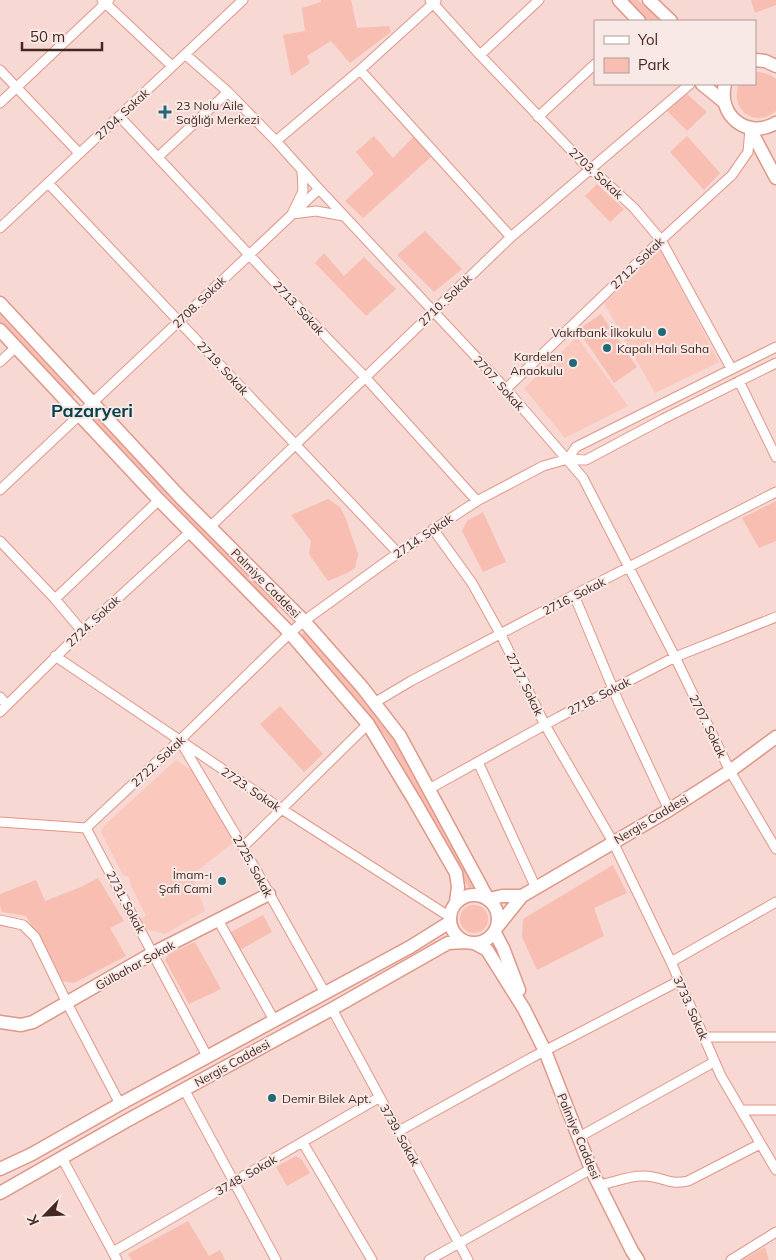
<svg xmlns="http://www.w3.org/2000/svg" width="776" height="1260" viewBox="0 0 776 1260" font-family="Mulish,sans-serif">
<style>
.built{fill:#fbc8be}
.green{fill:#f8beb2}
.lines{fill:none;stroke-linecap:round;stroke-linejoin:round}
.street-casing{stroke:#df9788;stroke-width:11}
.secondary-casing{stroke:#df9788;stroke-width:15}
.street{stroke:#fff;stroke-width:9}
.secondary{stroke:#fff;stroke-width:12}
.poi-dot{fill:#216976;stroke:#f9e9e6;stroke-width:2}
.labels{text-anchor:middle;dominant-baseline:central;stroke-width:4;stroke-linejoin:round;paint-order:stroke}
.poi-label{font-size:12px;fill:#452822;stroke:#f9e9e6;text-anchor:start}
.street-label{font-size:12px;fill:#452822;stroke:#f9e9e6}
.district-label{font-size:18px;font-weight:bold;fill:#00414b;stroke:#f9e9e6}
</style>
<rect width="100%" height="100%" fill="#f7d8d2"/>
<path class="built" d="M660,249L719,362L655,393L604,303Z
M577,337L628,406L565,438L524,388Z
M176,760L195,773L234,842L192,875L205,911L165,934L146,929L141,919L146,916L131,886L129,877L123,875L101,832L104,826Z"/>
<path class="green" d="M321,0H351L357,28L389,26L391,32L350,63L331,41L307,56L310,63L291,76L283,35L305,31L302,8L321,2Z
M626,0H638L660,21H647Z
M751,0H776V5L755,13Z
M755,72C763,72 769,74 776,79V111C755,129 729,109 739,84H755Z
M686,93L707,112L687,131L667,111Z
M374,136L393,158L414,136L432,156L363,218L345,201L374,174L356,152Z
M687,136L720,173L704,190L670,152Z
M597,184L624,209L610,222L585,196Z
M425,231L462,269L434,292L397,255Z
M324,253L344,276L364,257L396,289L366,316L315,263Z
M601,314L637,367L614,383L578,330Z
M0,315L75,395L71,398L0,322Z
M91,412L278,607L276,610L88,415Z
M328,499L340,507L346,519L358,554L355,568L347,573L328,581L309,554L311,541L291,515Z
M776,501V541L759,548L742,518Z
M483,512L506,562L483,572L462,531L467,521Z
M304,632L349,680L397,742L477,888L471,892L388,740L354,697L300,636Z
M280,706L323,754L304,772L260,724Z
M613,865L627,893L594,908L604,936L537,970L522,937L523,919Z
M98,878L124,921L110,928L126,956L74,983L63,981L26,916L2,912L0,905V894L36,880L45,901L81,887Z
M460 919a14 14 0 1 1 28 0a14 14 0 1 1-28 0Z
M263,915L272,932L238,951L229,933Z
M195,942L221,989L189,1004L165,960L169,954Z
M296,1156L302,1160L310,1173L287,1186L276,1167Z
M188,1221L209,1256L220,1250L225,1260H132L128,1254Z
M765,1247L769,1260H742Z"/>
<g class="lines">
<defs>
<path id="street" d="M102,0L172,66
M430,0L480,55L590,170L597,174L634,208L661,240L731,368
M186,55L228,92L276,141L319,189L506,389L583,478L675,657L730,771L776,849
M480,55L539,0
M0,70L79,153
M360,70L511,237
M0,103L109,0
M120,117L328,339L365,377L477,501
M538,117L595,64
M276,141L360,70L436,1
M158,157L228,92
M302,170L303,191L292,214L316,211L344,216
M48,183L398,553
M0,228L243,0
M0,362L16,347
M739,381L776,457
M506,389L661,240L732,175L748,152L750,129
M568,459L576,447L776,347
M0,490L319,189
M210,527L511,237L690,84
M433,529L472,583L501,635L545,725L613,842L671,962L721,1076L776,1170
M0,541L55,599L82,631
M574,595L619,703L669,810
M55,599L159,500
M55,656L283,810L450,917
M0,697L7,705
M374,703L411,681L574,595L776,492
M0,712L82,631L190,532
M182,744L243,847L325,993
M478,762L536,888
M429,789L559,717L675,657L776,617
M0,822L86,828L180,740L290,633L304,621L398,553L477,501L543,466L568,459L586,460L663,419L776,363
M86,828L207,1056
M243,847L368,724
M0,920L23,925L35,937L67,1003L120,1104
M218,920L274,1020
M671,962L776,902
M332,1009L468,1260
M704,1037H776
M184,1089L276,1260
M741,1110H776
M399,1131L531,1058L679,981
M579,1137L714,1062
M303,1143L372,1260
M62,1158L117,1260
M600,1185C614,1182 629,1176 642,1176C661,1175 668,1186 688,1181L760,1144
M113,1252L380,1097
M429,1260L591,1169
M731,1260L776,1232"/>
<path id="secondary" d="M619,0L639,21
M649,0L671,21
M755,60L765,61L776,66
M702,84L724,102
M725,84C717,115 747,140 776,123
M750,129L776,178
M0,303L181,498L304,621L362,687L400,736L487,897
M0,330L159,500L290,633L368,724L414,800L456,873L458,887L456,902
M450 919a24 24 0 1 1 48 0a24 24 0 1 1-48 0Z
M489,899L502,896H522
M498,926L522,896L669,810L730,771L776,737
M495,933L503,948L519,990
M474,943L487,950L524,1009L545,1051L591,1169L632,1251L638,1260
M0,1022L21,1025L33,1022L153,953L269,894
M0,1169L32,1154L120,1104L410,947L450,922
M0,1193L128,1120L332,1009L448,943L466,942"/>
</defs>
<use href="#street" class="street-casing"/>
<use href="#secondary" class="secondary-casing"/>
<use href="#street" class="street"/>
<use href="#secondary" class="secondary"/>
</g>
<g class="poi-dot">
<path d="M162.5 104.5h5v5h5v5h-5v5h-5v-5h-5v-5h5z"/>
<circle cx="662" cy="332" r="5"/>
<circle cx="607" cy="348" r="5"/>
<circle cx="573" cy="363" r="5"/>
<circle cx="222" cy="881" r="5"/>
<circle cx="272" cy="1098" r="5"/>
</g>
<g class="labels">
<g class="poi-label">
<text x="176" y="105">23 Nolu Aile<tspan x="176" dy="14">Sağlığı Merkezi</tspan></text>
<text x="652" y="332" text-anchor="end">Vakıfbank İlkokulu</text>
<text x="617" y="348">Kapalı Halı Saha</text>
<text x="563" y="356" text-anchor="end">Kardelen<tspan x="563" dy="14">Anaokulu</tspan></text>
<text x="212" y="874" text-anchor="end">İmam-ı<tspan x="212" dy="14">Şafi Cami</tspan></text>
<text x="282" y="1098">Demir Bilek Apt.</text>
</g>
<g class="street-label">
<text transform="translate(122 114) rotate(-43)">2704. Sokak</text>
<text transform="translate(596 173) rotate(43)">2703. Sokak</text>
<text transform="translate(637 263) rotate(-44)">2712. Sokak</text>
<text transform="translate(445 300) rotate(-44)">2710. Sokak</text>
<text transform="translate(199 302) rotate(-44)">2708. Sokak</text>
<text transform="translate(299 308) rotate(47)">2713. Sokak</text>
<text transform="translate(223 368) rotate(47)">2719. Sokak</text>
<text transform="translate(499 383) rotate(48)">2707. Sokak</text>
<text transform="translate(423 536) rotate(-34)">2714. Sokak</text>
<text transform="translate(266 583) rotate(45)">Palmiye Caddesi</text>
<text transform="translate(574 596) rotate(-27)">2716. Sokak</text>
<text transform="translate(93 621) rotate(-43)">2724. Sokak</text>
<text transform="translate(525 684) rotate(64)">2717. Sokak</text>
<text transform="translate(599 696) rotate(-27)">2718. Sokak</text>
<text transform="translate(708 726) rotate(64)">2707. Sokak</text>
<text transform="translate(158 761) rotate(-43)">2722. Sokak</text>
<text transform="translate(251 789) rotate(34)">2723. Sokak</text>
<text transform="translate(651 819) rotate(-31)">Nergis Caddesi</text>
<text transform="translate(253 866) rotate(61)">2725. Sokak</text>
<text transform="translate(126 902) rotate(62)">2731. Sokak</text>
<text transform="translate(135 965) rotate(-29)">Gülbahar Sokak</text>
<text transform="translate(691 1008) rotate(66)">3733. Sokak</text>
<text transform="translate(232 1063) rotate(-29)">Nergis Caddesi</text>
<text transform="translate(400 1135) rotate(61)">3739. Sokak</text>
<text transform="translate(579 1136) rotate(67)">Palmiye Caddesi</text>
<text transform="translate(246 1175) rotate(-30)">3748. Sokak</text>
</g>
<g class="district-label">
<text x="92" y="410">Pazaryeri</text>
</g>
</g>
<rect x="594" y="20" width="162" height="65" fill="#f9e9e6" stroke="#b19c98"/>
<rect x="604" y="36" width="25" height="8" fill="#ffffff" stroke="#b19c98"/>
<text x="638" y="45" font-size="15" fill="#452822">Yol</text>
<rect x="604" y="58" width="25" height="15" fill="#f8beb2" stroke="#b19c98"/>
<text x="638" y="70" font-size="15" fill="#452822">Park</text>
<g transform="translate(45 1215) rotate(246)" stroke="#f9e9e6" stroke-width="4" paint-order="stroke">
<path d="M0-4L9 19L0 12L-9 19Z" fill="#452822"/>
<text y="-8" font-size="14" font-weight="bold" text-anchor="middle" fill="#452822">K</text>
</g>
<path d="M22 42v8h80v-8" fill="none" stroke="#452822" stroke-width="2.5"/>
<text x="30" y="42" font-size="15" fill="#452822" stroke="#f9e9e6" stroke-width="4" paint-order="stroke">50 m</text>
</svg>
